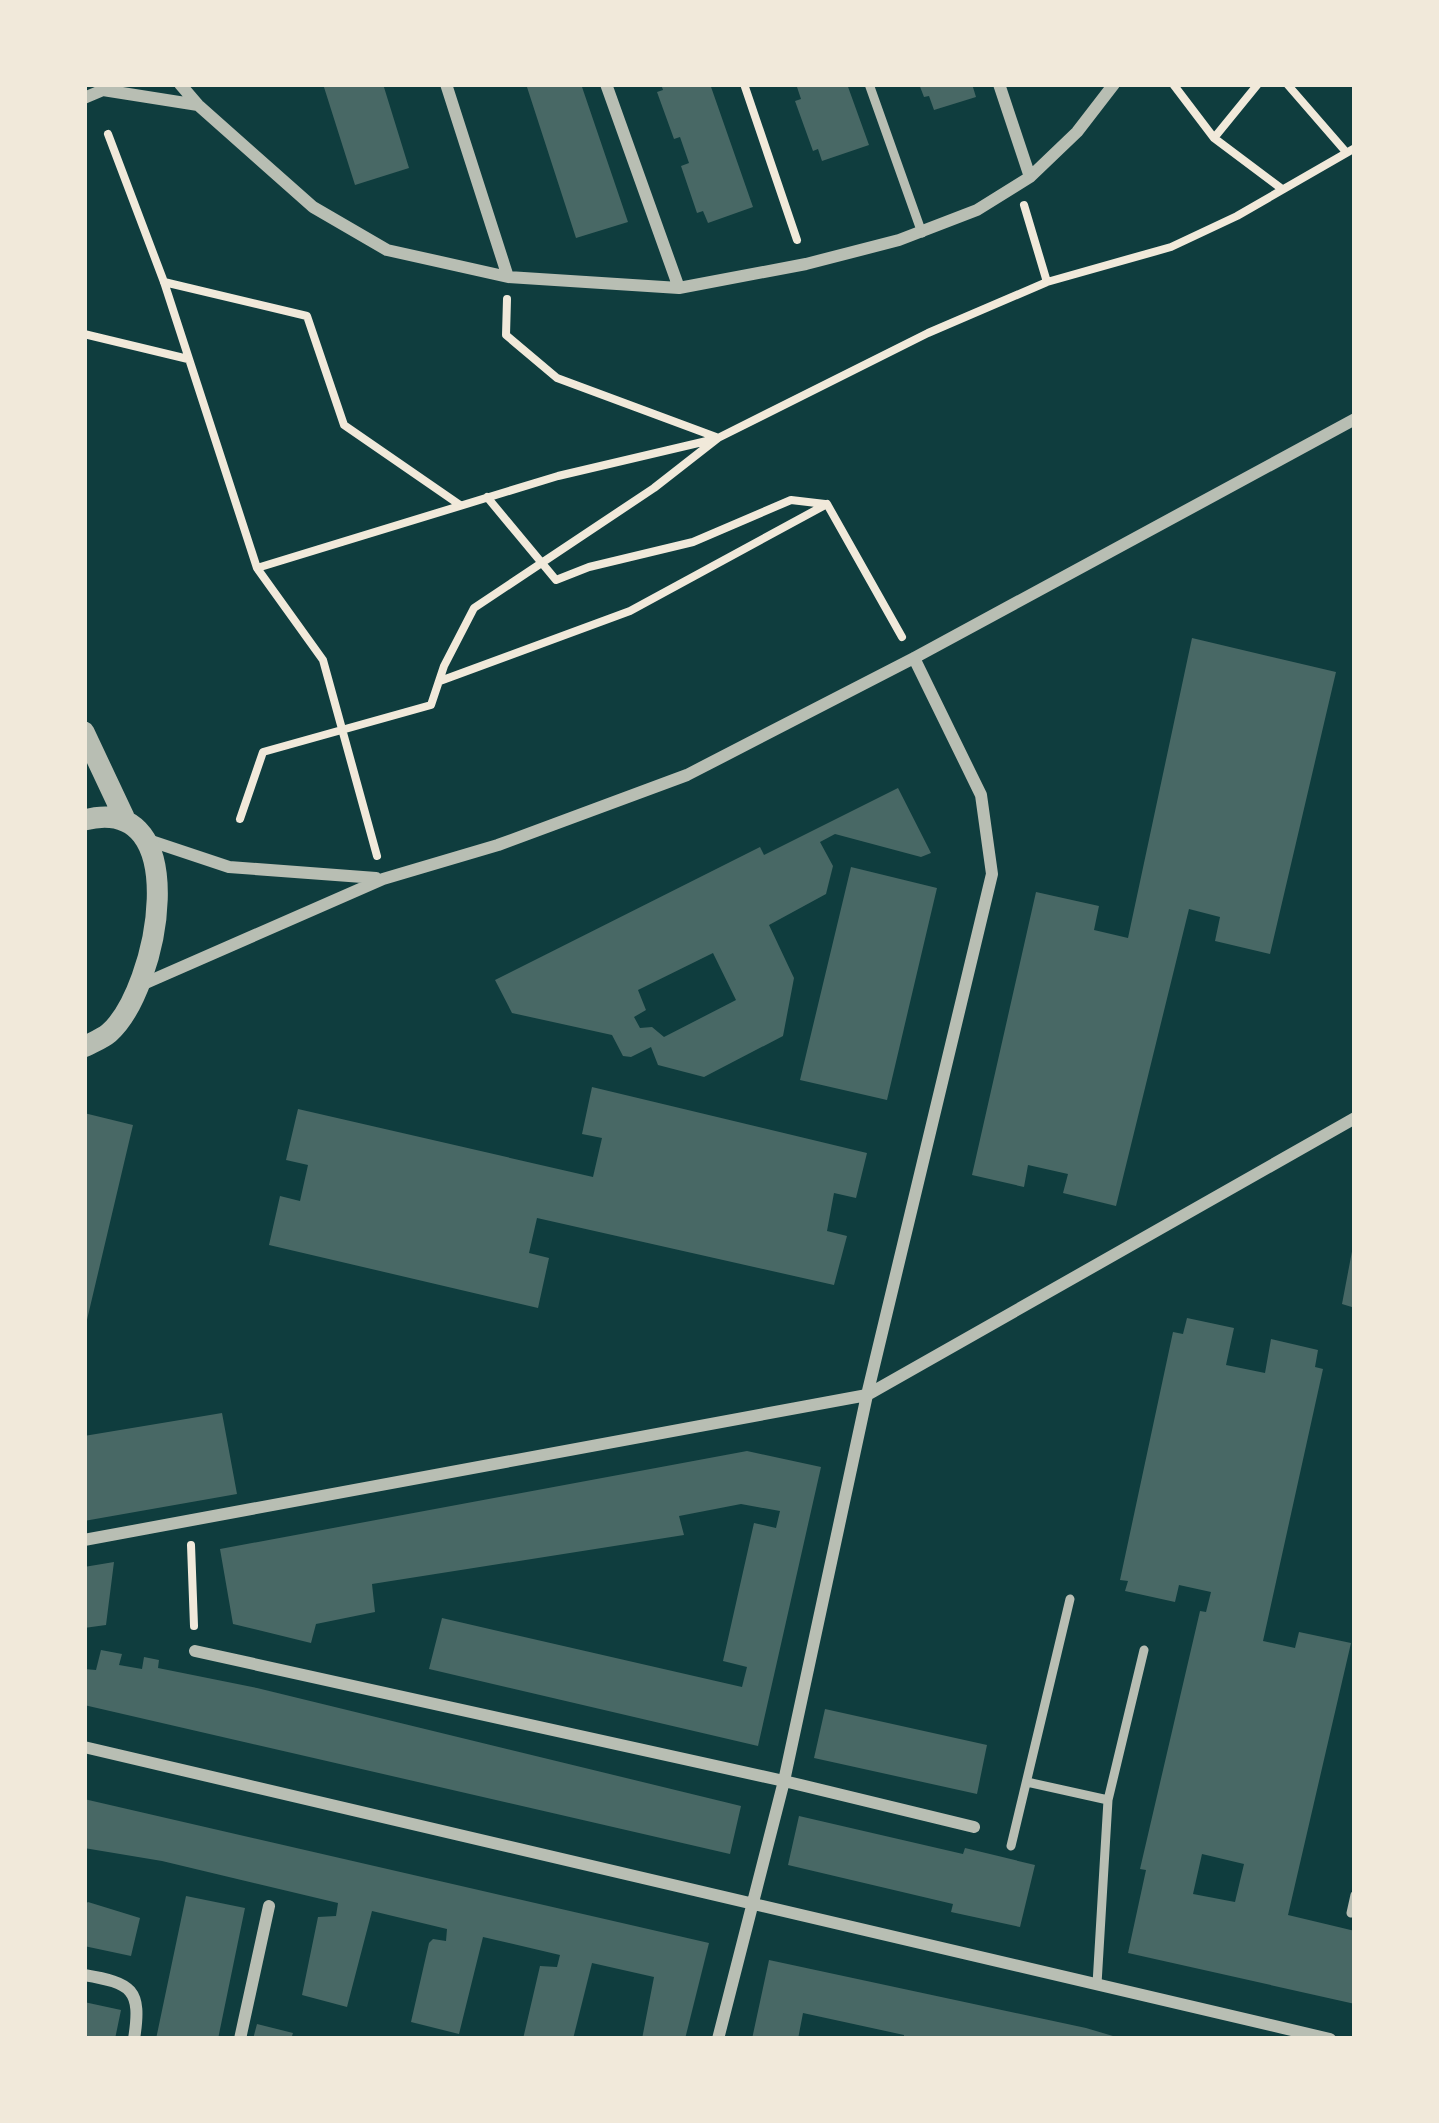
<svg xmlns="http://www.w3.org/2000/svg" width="1439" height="2123" viewBox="0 0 1439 2123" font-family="Montserrat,sans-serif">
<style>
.building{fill:#486865;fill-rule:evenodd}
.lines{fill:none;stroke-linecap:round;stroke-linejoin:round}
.path{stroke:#f1e9da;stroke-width:8}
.service{stroke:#b8beb3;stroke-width:9}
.minor{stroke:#b8beb3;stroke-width:12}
.tertiary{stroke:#b8beb3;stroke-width:21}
</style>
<rect width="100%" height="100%" fill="#0f3d3e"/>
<path class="building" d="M323,84H383L409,168L355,185Z
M526,84H581L628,222L576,238Z
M661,84H710L753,207L708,223L703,211L697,213L681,166L689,163L680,137L674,139L657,92L663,90Z
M796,84H847L869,145L822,161L818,149L813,151L795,101L801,99Z
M919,84H972L976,97L934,110L929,96L924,97Z
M1192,638L1336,672L1270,954L1215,941L1220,917L1189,909L1116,1206L1063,1193L1068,1174L1028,1165L1024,1187L972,1175L1036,892L1099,906L1094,930L1128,938Z
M898,788L931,853L921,857L835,834L820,842L833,866L826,894L769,925L794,978L783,1036L704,1077L658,1065L651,1047L631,1057L623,1056L612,1035L512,1013L495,980L760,847L764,855ZM713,953L736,1000L664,1037L652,1027L640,1028L634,1017L646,1010L638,990Z
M851,867L937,888L887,1100L800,1080Z
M592,1087L867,1153L856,1198L834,1193L827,1231L847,1236L834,1285L537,1218L529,1253L549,1258L538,1308L269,1245L280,1196L300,1201L308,1165L286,1160L298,1109L593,1177L602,1138L582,1134Z
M84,1113L133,1125L86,1324H84Z
M1353,1246H1355V1308L1342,1304Z
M1187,1318L1234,1328L1226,1365L1265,1373L1271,1339L1318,1350L1315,1367L1323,1369L1263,1641L1295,1648L1299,1632L1351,1643L1288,1915L1355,1931V2004L1128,1953L1146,1870L1140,1869L1200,1611L1206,1612L1211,1592L1179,1585L1175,1602L1125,1591L1128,1581L1120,1580L1173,1332L1183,1334ZM1202,1854L1244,1864L1235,1902L1193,1894Z
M222,1413L237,1494L84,1521V1436Z
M747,1451L821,1467L758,1746L429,1669L442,1618L742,1687L747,1667L723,1661L754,1523L776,1528L780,1511L741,1504L679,1516L684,1535L372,1584L375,1612L316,1624L311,1643L233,1624L220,1549Z
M114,1562L106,1625L84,1628V1567Z
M101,1650L122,1654L119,1665L142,1669L144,1657L159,1660L158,1668L257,1688L741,1806L730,1854L84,1705V1669L96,1670Z
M825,1709L987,1745L977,1794L814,1758Z
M84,1799L709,1943L685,2039H642L654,1977L592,1963L573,2039H523L540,1966L557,1967L560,1955L483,1937L459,2034L411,2022L429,1943L433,1939L446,1941L447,1929L372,1911L347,2007L302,1995L318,1917L336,1916L338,1903L162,1861L84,1848Z
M799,1816L963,1854L965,1848L1035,1865L1020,1927L951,1912L953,1904L788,1865Z
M186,1896L245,1908L218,2039H156Z
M88,1902L140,1918L131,1956L84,1946V1905Z
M769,1960L1086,2028L1123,2039H904V2035L803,2013L798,2039H752Z
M84,2002L121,2010L115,2039H84Z
M257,2024L293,2033L291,2039H253Z"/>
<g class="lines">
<path class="path" d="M744,84L797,240
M1173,84L1214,138L1282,189
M1287,84L1346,152
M108,134L164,282L257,568L558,476L711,440
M1214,138L1258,84
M1024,205L1047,282L1171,247L1237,216L1355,148
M164,282L307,316L344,425L460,505
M507,299L506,335L557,378L716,437
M84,334L188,359
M487,497L556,580L589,567L693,542L791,500L825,504
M257,568L323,660L377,856
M440,681L630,611L827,504L902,637
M240,819L263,752L431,705L444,666L474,608L654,488L718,438L928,333L1047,282
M191,1545L194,1626"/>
<path class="service" d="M869,84L922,233
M1027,1782L1108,1800
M1011,1846L1070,1599
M1355,1895L1351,1913H1355
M1097,1984L1108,1800L1144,1650"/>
<path class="minor" d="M180,84L198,105L313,207L387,250L508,277L679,288L806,264L899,240L977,210L1030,177L1077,132L1114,84
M446,84L508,277
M606,84L679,288
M999,84L1030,177
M84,98L103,90L198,105
M145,839L229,867L376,878
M141,985L383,879L498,845L687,775L914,658L1355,419
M84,1540L867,1395L1355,1118
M195,1651L784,1781L974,1827
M84,1747L1330,2039
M84,1975C132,1983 142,1989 134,2039
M240,2039L269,1906
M718,2039L784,1781L867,1395L992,874L981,795L914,658"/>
<path class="tertiary" d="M84,732L124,817
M84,820C196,791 159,989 109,1033C102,1039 91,1043 84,1047"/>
</g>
<rect width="1439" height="2123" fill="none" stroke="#f1e9da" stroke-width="174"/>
</svg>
